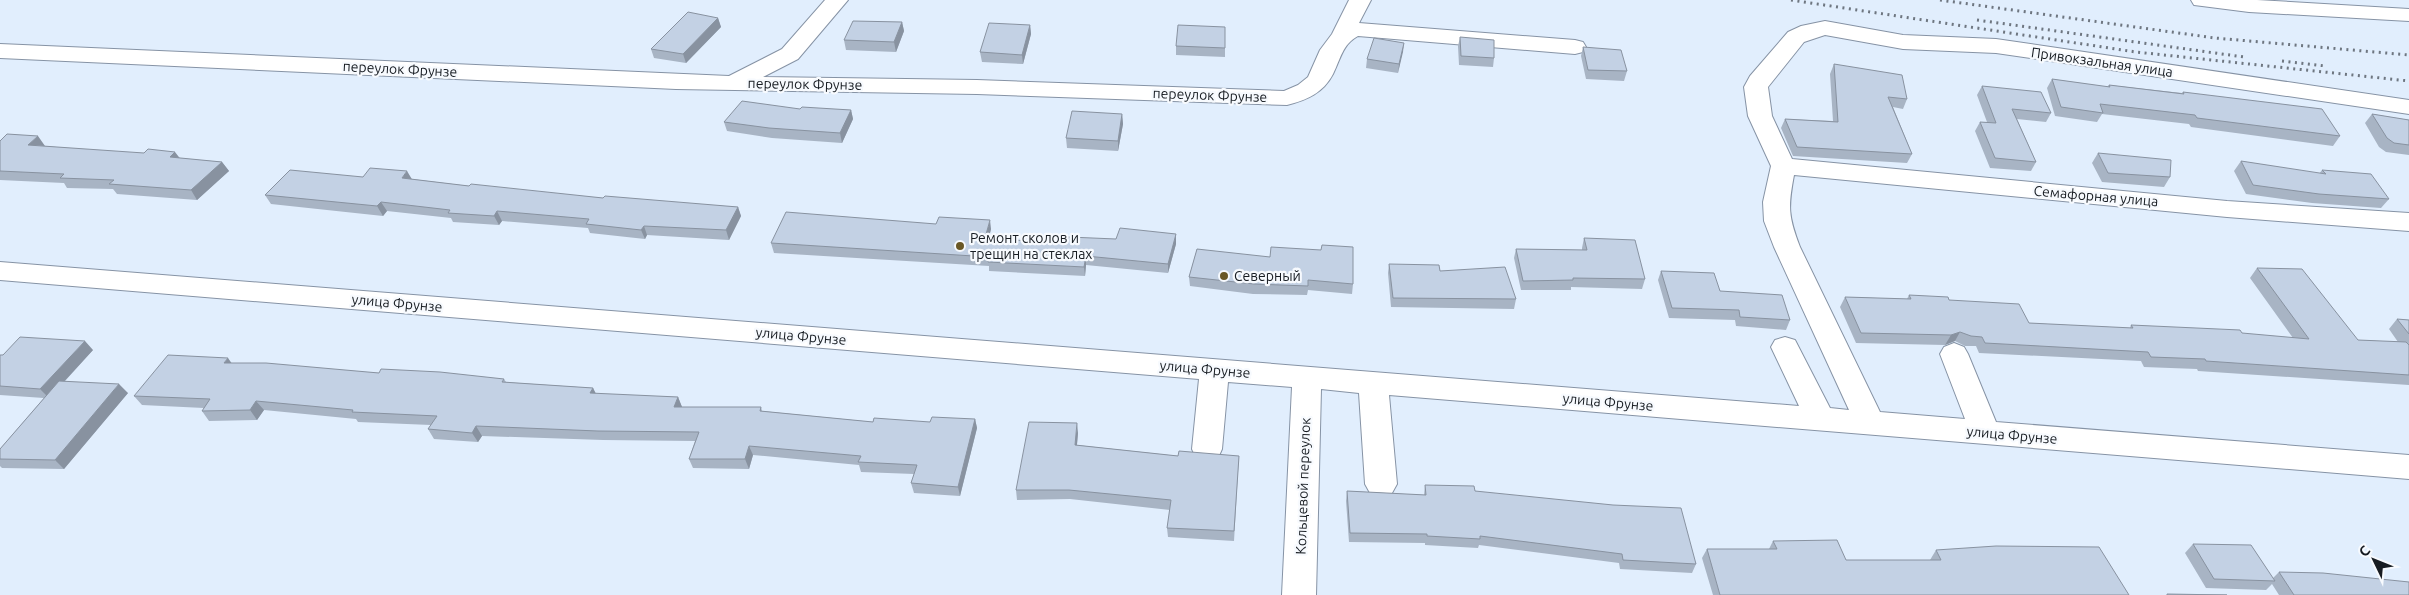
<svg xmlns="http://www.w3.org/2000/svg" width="2409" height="595" viewBox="0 0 2409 595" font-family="Ubuntu,sans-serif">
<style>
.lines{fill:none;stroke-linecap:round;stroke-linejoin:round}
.minor-casing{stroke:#8693a5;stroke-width:2}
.minor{fill:#fff;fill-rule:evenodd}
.rail{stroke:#6e7680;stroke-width:3;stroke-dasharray:2 4.5;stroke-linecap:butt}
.wall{fill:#a8b4c4}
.shaded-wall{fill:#8892a0}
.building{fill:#c3d1e4;stroke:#8892a0}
.poi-dot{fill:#695725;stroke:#f7fafe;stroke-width:2}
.labels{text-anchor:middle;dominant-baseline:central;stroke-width:4.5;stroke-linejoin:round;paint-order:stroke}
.street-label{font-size:14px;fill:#171c22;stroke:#f7fafe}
.poi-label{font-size:14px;fill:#171c22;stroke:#f7fafe;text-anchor:start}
</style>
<rect width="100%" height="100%" fill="#e1eefd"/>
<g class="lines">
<defs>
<path id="minor" d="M825,0H848L798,59L763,77L977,80L1284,91L1298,85L1308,77L1320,50L1332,34L1349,0H1371L1359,23L1575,40L1583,42L1586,47L1583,52L1575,54L1358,36C1342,45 1341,58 1333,74C1323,93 1307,100 1287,105L977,94L676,89L0,58V44L729,76L782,49Z
M2191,0H2257L2409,9V21L2249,12L2202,6L2194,5Z
M1825,21L1903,35L1996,39L2409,100V114L1996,53L1903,49L1825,35L1804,42L1768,87L1772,116L1792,159L2227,201L2409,213V231L2227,217L1794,175C1788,207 1788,216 1800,247L1880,412L1965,419L1940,354L1944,347L1954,343L1964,347L1968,354L1996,422L2409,455V479L1389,395L1397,484L1392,493L1381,497L1370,493L1365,484L1359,393L1321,389L1316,595H1282L1292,387L1228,382L1222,449L1218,458L1207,461L1196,458L1192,449L1199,379L0,280V262L1799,406L1771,347L1775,340L1785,337L1795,340L1830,408L1849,410L1774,247L1764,221L1763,202L1771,166L1748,116L1744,87L1750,76L1788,32L1801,26Z"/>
</defs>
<use href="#minor" class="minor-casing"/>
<use href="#minor" class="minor"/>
<path class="rail" d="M1791,0L2136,52L2409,81
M1940,0L2215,38L2409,55
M1977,20L2244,57
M2282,61L2326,66"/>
</g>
<path class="wall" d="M718,18L721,27L686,63L654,58L651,49Z
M902,22L904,31L896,52L846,50L844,40Z
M1030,25L1031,34L1023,64L982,62L980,52Z
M1225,27V57L1176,55V46Z
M1460,37L1494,58L1493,67L1459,65L1458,46Z
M1404,43L1398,73L1366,68L1367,59Z
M1583,47L1627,71L1624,81L1586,79L1581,56Z
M1834,64L1907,99L1903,109L1893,107L1912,154L1907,163L1793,156L1781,128L1785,119L1833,121L1830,74Z
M2052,79L2107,87L2109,85L2182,93L2183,92L2340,136L2333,146L2191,127L2189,124L2102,114L2097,122L2055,116L2047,88Z
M1982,86L2051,113L2046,122L2017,119L2036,162L2031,171L1990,168L1975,131L1980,122H1987L1977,95Z
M800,109L851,110L853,119L842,143L772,138L727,131L724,122Z
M1122,114L1123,124L1118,151L1067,148L1066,138Z
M2372,114L2409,120V155L2386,152L2379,147L2365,123Z
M0,141L45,146L222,162L229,171L197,200L117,194L113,189L67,188L64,183L0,180Z
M2098,153L2170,177L2164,187L2102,182L2092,163Z
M2241,161L2319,174L2322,170L2389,199L2381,208L2312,203L2246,194L2234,171Z
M363,177L412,179L469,186L603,198L738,207L741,216L729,240L647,235L645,239L590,233L588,228L502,221L499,225L453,222L451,218L387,211L383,216L271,204L265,195Z
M991,229L989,238L1045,242L1116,239L1176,234V244L1168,273L1086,265L1085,276L989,271V266L774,253L771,243Z
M1584,238L1645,279L1642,289L1571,287V290H1521L1514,258L1516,249L1582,250V248Z
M1197,249L1353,284L1352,294L1308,290L1307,295L1253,294L1190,286L1189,277Z
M1389,264L1440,271L1516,299L1514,309L1391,307L1388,273Z
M2257,268L2358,340L2398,342L2389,329L2397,319L2409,320V385L2198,371L2197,369L2144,367L2141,361L1979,353L1976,346H1965L1955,341L1945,345L1856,343L1840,307L1845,297L1907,299L1909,295L1949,300L2029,323L2130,328L2131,325L2293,338L2250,278Z
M1661,271L1720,291L1790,320L1786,330L1736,326L1735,320L1669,318L1658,280Z
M93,350L65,381L128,393L64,469L2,468L0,466V449L44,398L0,395V355Z
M232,363L379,373L504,379L506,382L593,388L596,394L678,397L682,407H761L762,411L873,422H930L975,419L977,428L960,496L914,493L911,483L914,474L861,472L859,465L753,455L749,469L693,468L689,459L695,441L603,440L482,436L478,442L434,439L428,429L431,425L358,422L356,419L264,410L257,420L209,421L202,411L204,408L142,405L134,396Z
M1078,433L1077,445L1178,456H1239L1234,541L1168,537L1167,528L1170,510L1070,499L1017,500L1016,490Z
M1425,485L1475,491L1696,564L1692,573L1620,569L1619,563L1479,545L1478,548L1425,545V543L1349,542L1346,501L1347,491L1424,495Z
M1773,541L1846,560H1930L1936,550L2129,595H1713L1702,558L1707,549H1769Z
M2193,544L2273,578L2279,572L2409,595H2279L2272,584L2266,590L2206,588L2185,553Z"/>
<path class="shaded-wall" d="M718,18L721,27L686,63L683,54Z
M902,22L904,31L896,52L894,42Z
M1030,25L1031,34L1023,64L1022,55Z
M1404,43L1403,52L1398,73L1399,64Z
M851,110L853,119L842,143L840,133Z
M1122,114L1123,124L1118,151V141Z
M38,136L45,146L28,145Z
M175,152L182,161L170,157Z
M222,162L229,171L197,200L191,190Z
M407,171L413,181L402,178Z
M381,202L387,211L383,216L377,206Z
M738,207L741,216L729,240L726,230Z
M497,211L502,221L499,225L494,216Z
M990,220L991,229L986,248L985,238Z
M644,226L647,235L645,239L641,230Z
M1176,234V244L1168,273V264Z
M1086,256V265L1085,276L1084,267Z
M1960,332L1955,341L1945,345L1951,335Z
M85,341L93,350L49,398L40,389Z
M228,358L235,368L224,363Z
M119,384L128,393L64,469L55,460Z
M593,388L598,398L590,393Z
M678,397L682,407L678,417L674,407Z
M256,401L264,410L257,420L250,410Z
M975,419L977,428L960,496L958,487Z
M1077,423L1078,433L1076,454L1075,445Z
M476,426L482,436L478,442L472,433Z
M749,446L753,455L749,469L745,459Z"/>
<path class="building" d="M688,12L718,18L683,54L651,49Z
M853,21L902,22L894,42L844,40Z
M989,23L1030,25L1022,55L980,52Z
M1178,25L1225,27V48L1176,46Z
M1460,37L1494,40V58L1461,56Z
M1374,38L1404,43L1399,64L1367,59Z
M1583,47L1621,50L1627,71L1588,70Z
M1834,64L1902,75L1907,99L1888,97L1912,154L1797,147L1785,119L1838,122Z
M2052,79L2110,87L2109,85L2184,94L2183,92L2322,109L2340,136L2197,118L2195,115L2100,104L2103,113L2061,107Z
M1982,86L2041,92L2051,113L2012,109L2036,162L1995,158L1980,122L1996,123Z
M742,101L800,109L802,107L851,110L840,133L769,128L724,122Z
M1072,111L1122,114L1118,141L1066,138Z
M2372,114L2409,120V145L2394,143L2387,138Z
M7,134L38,136L28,145L144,153L148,149L175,152L170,157L222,162L191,190L109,184L114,180L60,178L64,174L0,171V141Z
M2098,153L2171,160L2170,177L2108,173Z
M2241,161L2326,174L2322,170L2371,174L2389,199L2319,194L2253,185Z
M370,168L407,171L402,178L469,186L471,184L603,198L605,196L738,207L726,230L644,226L641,230L586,224L589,219L497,211L494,216L448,213L450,210L381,202L377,206L265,195L290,170L363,177Z
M786,212L936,224L939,217L990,220L985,238L1045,242V236L1116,239L1120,228L1176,234L1168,264L1086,256L1084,267L988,262L989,257L771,243Z
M1584,238L1635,240L1645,279L1573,278V280L1523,281L1516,249L1587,250Z
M1322,245L1353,247V284L1308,280V286L1254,284L1189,277L1197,249L1270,257L1271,247L1321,250Z
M1389,264L1439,265L1440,271L1505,267L1516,299L1393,298Z
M2257,268L2302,269L2358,340L2406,342L2409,345V375L2206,361L2205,359L2151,357L2148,352L1985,343L1982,337L1971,336L1960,332L1951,335L1861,333L1845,297L1911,299L1909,295L1948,297L1949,300L2019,304L2029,323L2133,328L2131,325L2240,330L2242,333L2309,339Z
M1661,271L1714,273L1720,291L1782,295L1790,320L1740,317L1739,310L1672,308Z
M2397,319L2409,320V334Z
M20,337L85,341L40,389L0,386V355H3Z
M168,355L228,358L224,363H266L379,373L381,369L440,372L504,379L502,382L593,388L590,393L678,397L674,407H761L760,411L873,422L874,418L930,422L932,417L975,419L958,487L911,483L917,465L858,462L861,456L749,446L745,459H689L699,432L598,431L476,426L472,433L428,429L437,416L352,412L353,410L256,401L250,410L202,411L210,399L134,396Z
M59,381L119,384L55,460L0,459V449Z
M1029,422L1077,423L1075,445L1178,456L1179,451L1239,456L1234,531L1167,528L1171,500L1069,490H1016Z
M1425,485L1474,486L1475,491L1613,505L1681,508L1696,564L1623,560L1622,554L1480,536V539L1427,536V534L1350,533L1347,491L1426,495Z
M1837,540L1846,560H1941L1936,550L1996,546L2099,547L2129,595H1720L1707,549H1777L1773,541Z
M2193,544L2251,545L2275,581L2214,579Z
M2279,572L2323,573L2409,582V595H2294Z
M2167,594L2227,595H2167Z"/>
<g class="poi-dot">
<circle cx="960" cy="246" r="5"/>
<circle cx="1224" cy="276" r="5"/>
</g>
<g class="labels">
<g class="street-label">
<text transform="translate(2102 62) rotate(8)">Привокзальная улица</text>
<text transform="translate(400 69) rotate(3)">переулок Фрунзе</text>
<text transform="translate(805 84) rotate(1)">переулок Фрунзе</text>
<text transform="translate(1210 95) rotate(2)">переулок Фрунзе</text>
<text transform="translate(2096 196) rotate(5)">Семафорная улица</text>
<text transform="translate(397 303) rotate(5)">улица Фрунзе</text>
<text transform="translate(801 336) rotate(5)">улица Фрунзе</text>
<text transform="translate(1205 369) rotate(5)">улица Фрунзе</text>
<text transform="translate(1608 402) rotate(5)">улица Фрунзе</text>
<text transform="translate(2012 435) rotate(5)">улица Фрунзе</text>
<text transform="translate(1303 486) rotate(-88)">Кольцевой переулок</text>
</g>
<g class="poi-label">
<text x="970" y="238">Ремонт сколов и<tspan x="970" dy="16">трещин на стеклах</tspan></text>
<text x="1234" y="276">Северный</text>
</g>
</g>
<g transform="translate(2374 560) rotate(313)" stroke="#f7fafe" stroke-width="4" paint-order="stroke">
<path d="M0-4L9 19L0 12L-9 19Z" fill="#171c22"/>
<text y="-8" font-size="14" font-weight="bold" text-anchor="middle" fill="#171c22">С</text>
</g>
</svg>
